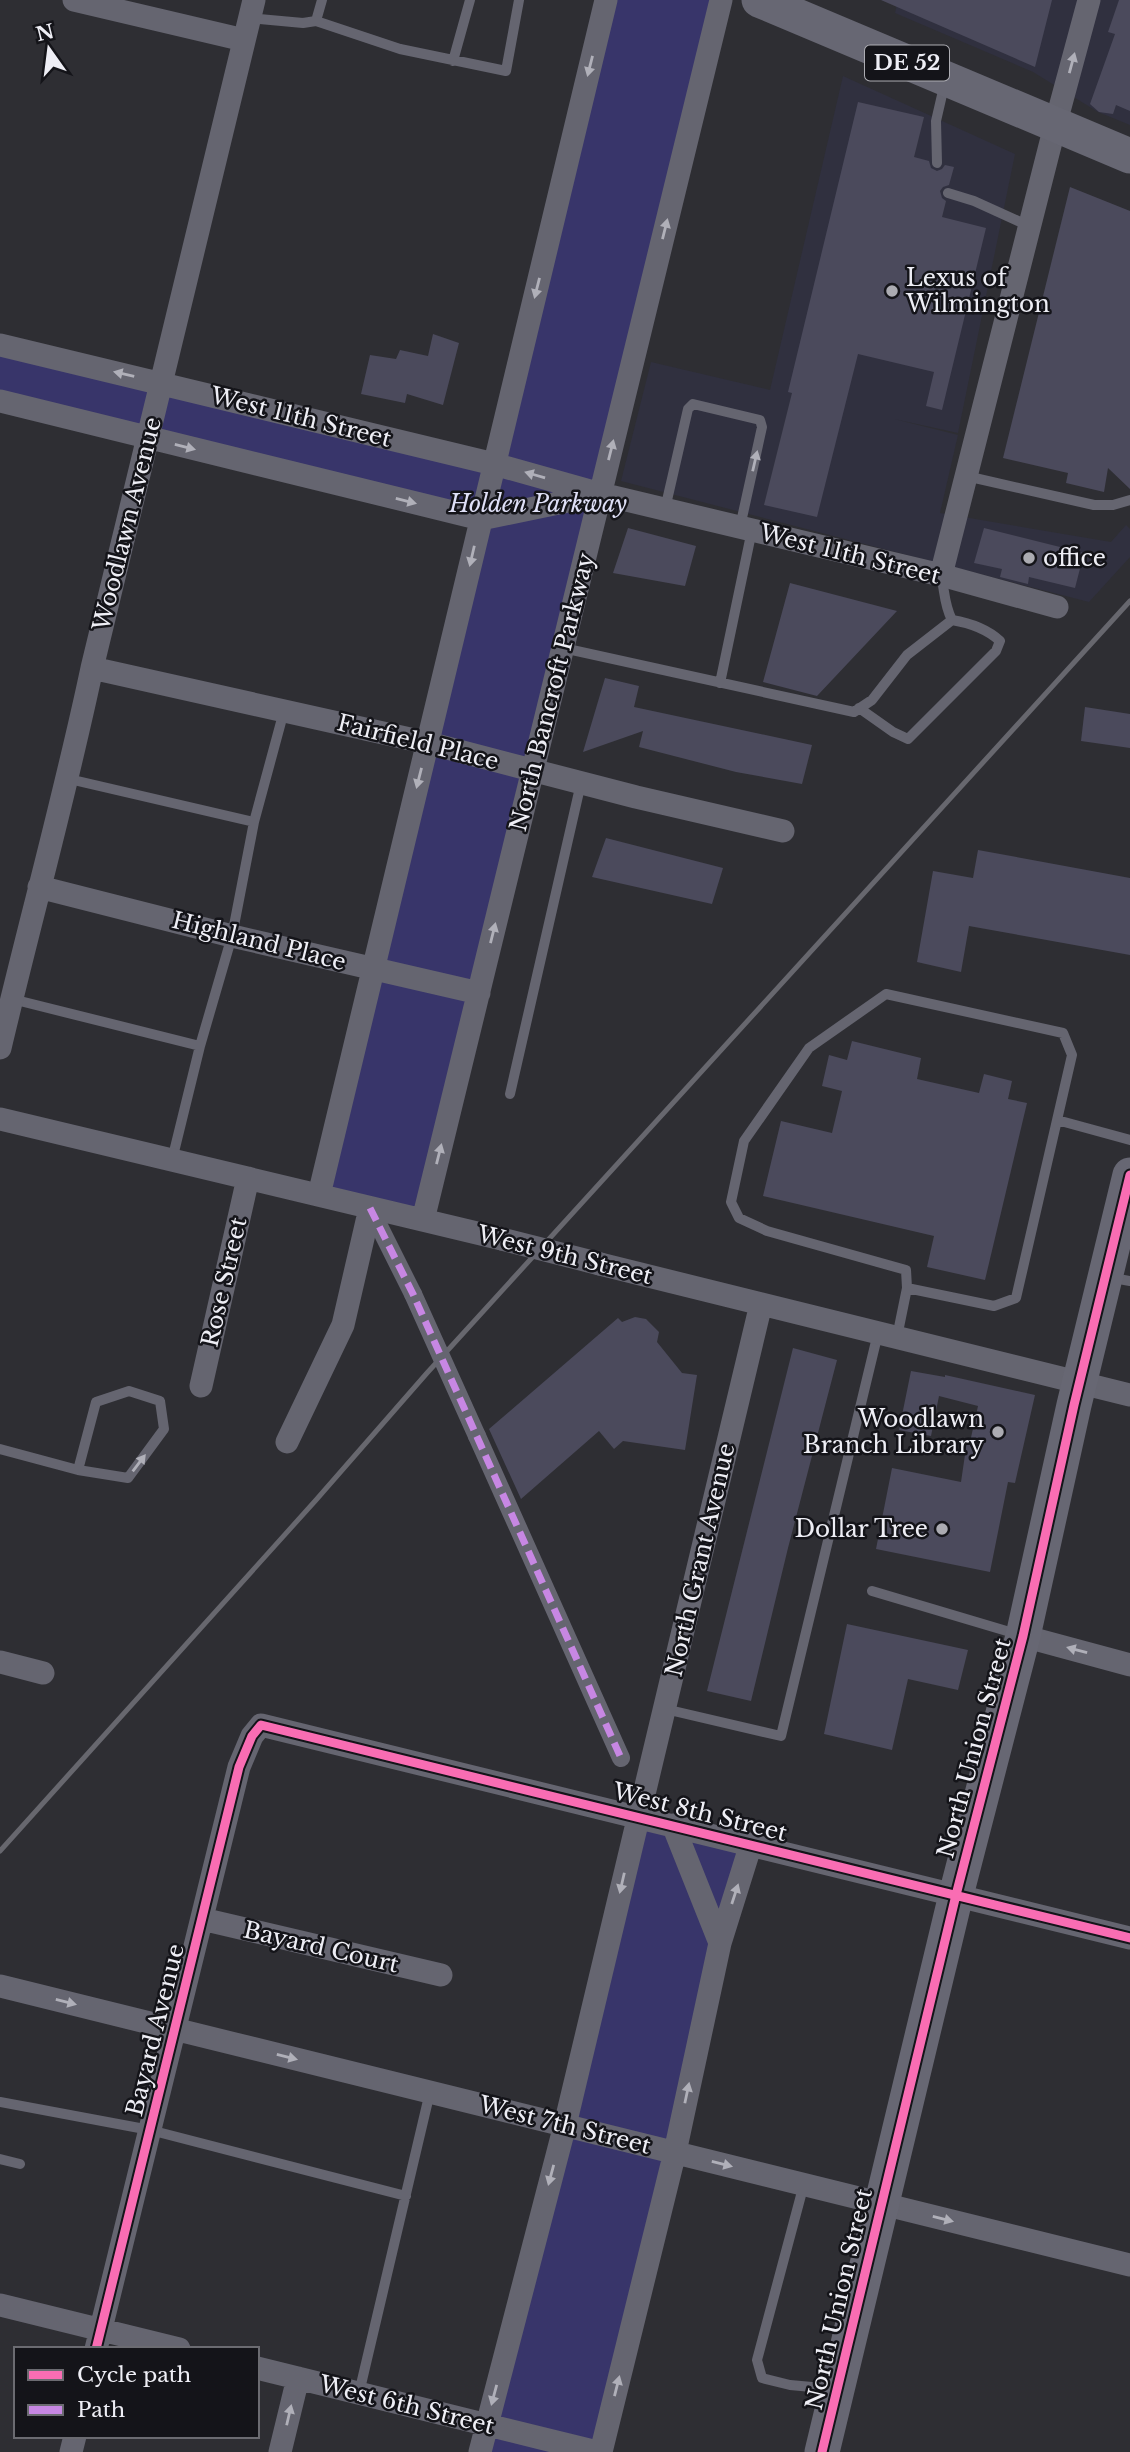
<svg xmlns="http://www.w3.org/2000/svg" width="1130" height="2452" viewBox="0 0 1130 2452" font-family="'Libre Baskerville',serif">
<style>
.built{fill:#30303f}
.green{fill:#38356a}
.building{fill:#4b4a5c}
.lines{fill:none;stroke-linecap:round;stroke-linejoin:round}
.service{stroke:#656570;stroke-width:10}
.pedestrian{stroke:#656570;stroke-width:18}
.minor{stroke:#656570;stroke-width:23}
.primary{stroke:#676773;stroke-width:35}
.rail{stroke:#67676e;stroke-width:5}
.pedestrian-bridge{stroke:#656570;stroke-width:18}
.minor-bridge{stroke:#656570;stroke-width:23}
.quiet{stroke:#c787e3;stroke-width:7;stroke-dasharray:14 7;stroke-linecap:butt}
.cycleway-casing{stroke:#141419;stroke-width:13}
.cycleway{stroke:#f96db3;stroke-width:9}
.oneway{fill:#b0b0b9}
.poi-dot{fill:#ababb1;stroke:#141419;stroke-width:2.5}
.labels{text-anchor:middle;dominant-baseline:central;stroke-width:5;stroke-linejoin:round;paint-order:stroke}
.shield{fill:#141419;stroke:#adadb3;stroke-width:2}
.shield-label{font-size:21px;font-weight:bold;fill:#eeeef5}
.poi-label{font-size:23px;fill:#eeeef5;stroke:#141419;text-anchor:start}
.street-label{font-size:23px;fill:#eeeef5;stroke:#141419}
.park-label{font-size:23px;font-style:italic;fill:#dfe0f7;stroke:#141419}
</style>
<rect width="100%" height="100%" fill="#2e2e33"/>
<path class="built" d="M898,0H1123L1130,3V125L1098,112L1033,72L895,13Z
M843,76L1015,154L958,433L894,419L958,435L940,513L1111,542L1126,525L1130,529V557L1089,602L621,481L651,362L770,390Z"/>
<path class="green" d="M606,0H721L423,1220L319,1195L481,519L0,401V345L494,464Z
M638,1816L751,1844L601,2452H480Z"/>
<path class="building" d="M881,0H1052L1035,67Z
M1119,0H1130V111L1116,105L1113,114L1099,112L1090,104L1115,34L1108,32Z
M858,102L924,117L914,157L929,161L931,168L937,171L942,169L945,165L954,167L949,185L943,187L940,191L942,198L946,201L942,217L986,228L942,410L926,406L934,372L858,354L817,517L764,505L792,393L788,392Z
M1070,187L1130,211V489L1108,468L1104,492L1066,483L1068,473L1003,458Z
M433,334L459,343L443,405L407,394L405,403L361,394L370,355L396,359L400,350L428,356Z
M628,528L696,546L685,586L613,573Z
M984,528L1084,553L1075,588L1029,577L1028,584L1000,577L1002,569L974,563Z
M790,583L897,611L817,696L763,682Z
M605,678L639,686L634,707L812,745L802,784L736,772L639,747L643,731L583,752Z
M1085,707L1130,714V748L1081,741Z
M606,838L723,868L712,904L592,877Z
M978,850L1130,878V955L969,926L961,972L917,962L933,871L973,878Z
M852,1041L921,1058L917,1079L979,1093L984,1074L1012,1081L1008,1099L1027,1103L985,1280L927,1267L934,1236L763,1196L781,1121L832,1133L842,1091L822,1086L829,1055L847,1060Z
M635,1317L646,1319L659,1332L657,1342L682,1373L697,1375L685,1450L623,1441L614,1449L599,1431L521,1499L489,1429L618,1318L622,1322Z
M793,1348L837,1360L788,1548L751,1701L707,1691Z
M911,1371L945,1377V1375L1035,1395L1015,1483L1008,1482L990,1572L876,1549L892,1468L961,1482L967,1441L970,1442L978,1406L939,1396L931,1436L899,1430Z
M847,1624L968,1650L958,1690L908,1679L892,1750L824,1734Z"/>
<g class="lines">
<path class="service" d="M249,18L303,23L316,21L322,0
M316,21L400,49L506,71L519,0
M453,61L470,0
M937,163L936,121L945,82
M948,193L974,201L1029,226
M966,476L1094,505H1113L1130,500
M665,509L688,409L693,404L760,420L762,427L740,527
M941,575C945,592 944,605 952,620
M563,648L854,712L872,700L907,655L952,620C970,623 986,628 1000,641L996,651L908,739L893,732L859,708
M720,683L752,530
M69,779L254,822
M12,999L200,1046L232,936L254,822L284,711
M510,1094L581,783
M1057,1120L1130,1140
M172,1160L200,1046
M1108,1277L1130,1281
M897,1337L907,1288L994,1306L1016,1298L1072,1055L1063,1033L886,994L809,1048L744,1141L731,1202L739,1218L767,1231L906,1270L907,1288
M0,1449L78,1470L128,1478L164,1429L160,1401L129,1391L96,1402L78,1470
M872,1591L1020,1635
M665,1709L781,1736L878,1333
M0,2102L150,2130L406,2196
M0,2159L20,2164
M804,2184L757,2360L762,2378L790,2385L834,2389
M359,2393L430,2092"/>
<path class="pedestrian" d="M370,1208L413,1294
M477,1436L621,1758"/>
<path class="minor" d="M74,0L244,40
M0,345L494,464L601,494L941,575L1057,607
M0,401L481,519L597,495
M941,575L1055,126L1089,0
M92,668L428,743L636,797L783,831
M39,887L232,936L479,993
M0,1048C30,921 65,796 92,668L254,0
M0,1119L502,1239
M319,1195L606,0
M423,1220L721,0
M600,1264L1130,1395
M201,1386L248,1178
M287,1442L343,1325L370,1208
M1023,1636L1130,1665
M0,1662L43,1673
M673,1825L720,1943
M202,1919L441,1975
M0,1986L1130,2265
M0,2305L179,2349
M96,2349L239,1767L252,1736L261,1725L1130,1938
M257,2368L597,2452
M71,2452L75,2436
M280,2452L298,2378
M480,2452L565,2125L761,1304
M601,2452L675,2152L720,1943L751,1844"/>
<path class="primary" d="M759,0L1130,156
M822,2452L956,1895L1023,1636L1074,1405L1130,1175"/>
<path class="rail" d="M0,1851L316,1500L427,1373L1130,601"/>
<path class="pedestrian-bridge" d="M413,1294L477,1436"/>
<path class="minor-bridge" d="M502,1239L600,1264"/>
<path class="quiet" d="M370,1208L413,1294L621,1758"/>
<defs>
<path id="cycleway" d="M96,2349L239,1767L252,1736L261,1725L1130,1938
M822,2452L956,1895L1023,1636L1074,1405L1130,1175"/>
</defs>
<use href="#cycleway" class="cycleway-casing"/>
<use href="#cycleway" class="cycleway"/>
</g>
<defs><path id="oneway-solid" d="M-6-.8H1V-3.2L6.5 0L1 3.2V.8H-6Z" transform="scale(1.75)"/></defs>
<g class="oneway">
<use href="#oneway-solid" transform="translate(1072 63) rotate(-75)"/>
<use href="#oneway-solid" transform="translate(590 66) rotate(104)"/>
<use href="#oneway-solid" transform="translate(665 229) rotate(-76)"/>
<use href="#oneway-solid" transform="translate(537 288) rotate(104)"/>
<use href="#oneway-solid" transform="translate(124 374) rotate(-167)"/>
<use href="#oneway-solid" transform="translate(185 447) rotate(14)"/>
<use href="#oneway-solid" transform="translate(611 450) rotate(-76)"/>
<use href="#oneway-solid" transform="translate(755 461) rotate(-77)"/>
<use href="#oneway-solid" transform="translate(535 475) rotate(-164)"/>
<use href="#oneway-solid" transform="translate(406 501) rotate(14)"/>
<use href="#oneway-solid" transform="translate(472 556) rotate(103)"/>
<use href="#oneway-solid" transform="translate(419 778) rotate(104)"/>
<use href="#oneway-solid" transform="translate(493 933) rotate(-76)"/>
<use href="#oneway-solid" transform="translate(439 1154) rotate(-76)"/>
<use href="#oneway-solid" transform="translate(139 1463) rotate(-53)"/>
<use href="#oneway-solid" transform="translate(1077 1650) rotate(-165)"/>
<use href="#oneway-solid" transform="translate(622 1883) rotate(103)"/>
<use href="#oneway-solid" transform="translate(735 1894) rotate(-72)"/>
<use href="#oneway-solid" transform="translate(66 2002) rotate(14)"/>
<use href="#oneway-solid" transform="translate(287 2057) rotate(14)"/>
<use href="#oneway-solid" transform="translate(687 2093) rotate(-78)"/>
<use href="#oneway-solid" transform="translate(722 2164) rotate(14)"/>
<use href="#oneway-solid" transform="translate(551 2175) rotate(105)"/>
<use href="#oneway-solid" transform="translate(943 2219) rotate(14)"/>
<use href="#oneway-solid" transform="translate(617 2386) rotate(-76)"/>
<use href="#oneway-solid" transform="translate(494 2395) rotate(105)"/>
<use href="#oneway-solid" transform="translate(289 2415) rotate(-77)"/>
</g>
<g class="poi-dot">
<circle cx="892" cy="291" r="7"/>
<circle cx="1029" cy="558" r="7"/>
<circle cx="998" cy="1432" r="7"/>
<circle cx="942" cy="1529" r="7"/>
</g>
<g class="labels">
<rect class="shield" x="865" y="45.5" width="84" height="35" rx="5"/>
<g class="shield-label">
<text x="907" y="63">DE 52</text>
</g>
<g class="poi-label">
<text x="906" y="278">Lexus of<tspan x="906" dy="26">Wilmington</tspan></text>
<text x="1043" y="558">office</text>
<text x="984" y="1419" text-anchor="end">Woodlawn<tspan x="984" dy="26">Branch Library</tspan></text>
<text x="928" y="1529" text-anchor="end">Dollar Tree</text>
</g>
<g class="street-label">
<text transform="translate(301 417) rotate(14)">West 11th Street</text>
<text transform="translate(127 524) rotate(-76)">Woodlawn Avenue</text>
<text transform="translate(850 554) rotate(14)">West 11th Street</text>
<text transform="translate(552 692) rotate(-76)">North Bancroft Parkway</text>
<text transform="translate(418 742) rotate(14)">Fairfield Place</text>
<text transform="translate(259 941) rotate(14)">Highland Place</text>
<text transform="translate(565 1255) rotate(14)">West 9th Street</text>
<text transform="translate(224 1282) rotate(-77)">Rose Street</text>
<text transform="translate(700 1560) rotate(-77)">North Grant Avenue</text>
<text transform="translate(974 1748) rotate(-75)">North Union Street</text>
<text transform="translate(700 1812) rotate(14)">West 8th Street</text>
<text transform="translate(321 1947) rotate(13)">Bayard Court</text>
<text transform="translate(155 2030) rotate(-76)">Bayard Avenue</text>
<text transform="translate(565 2125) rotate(14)">West 7th Street</text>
<text transform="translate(839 2299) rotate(-77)">North Union Street</text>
<text transform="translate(407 2405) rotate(14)">West 6th Street</text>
</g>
<g class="park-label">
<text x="538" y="504">Holden Parkway</text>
</g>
</g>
<rect x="14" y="2347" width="245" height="91" fill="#141419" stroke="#6b6b71" stroke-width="2"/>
<rect x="28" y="2370" width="35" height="10" fill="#f96db3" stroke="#6b6b71" stroke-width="2"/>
<text x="77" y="2382" font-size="21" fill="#eeeef5">Cycle path</text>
<rect x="28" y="2405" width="35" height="10" fill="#c787e3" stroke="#6b6b71" stroke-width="2"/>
<text x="77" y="2417" font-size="21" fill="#eeeef5">Path</text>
<g transform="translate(49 49) rotate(346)" stroke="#141419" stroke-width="5" paint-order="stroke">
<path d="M0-5L12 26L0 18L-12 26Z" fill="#eeeef5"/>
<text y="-10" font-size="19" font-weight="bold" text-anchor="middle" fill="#eeeef5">N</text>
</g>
</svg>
